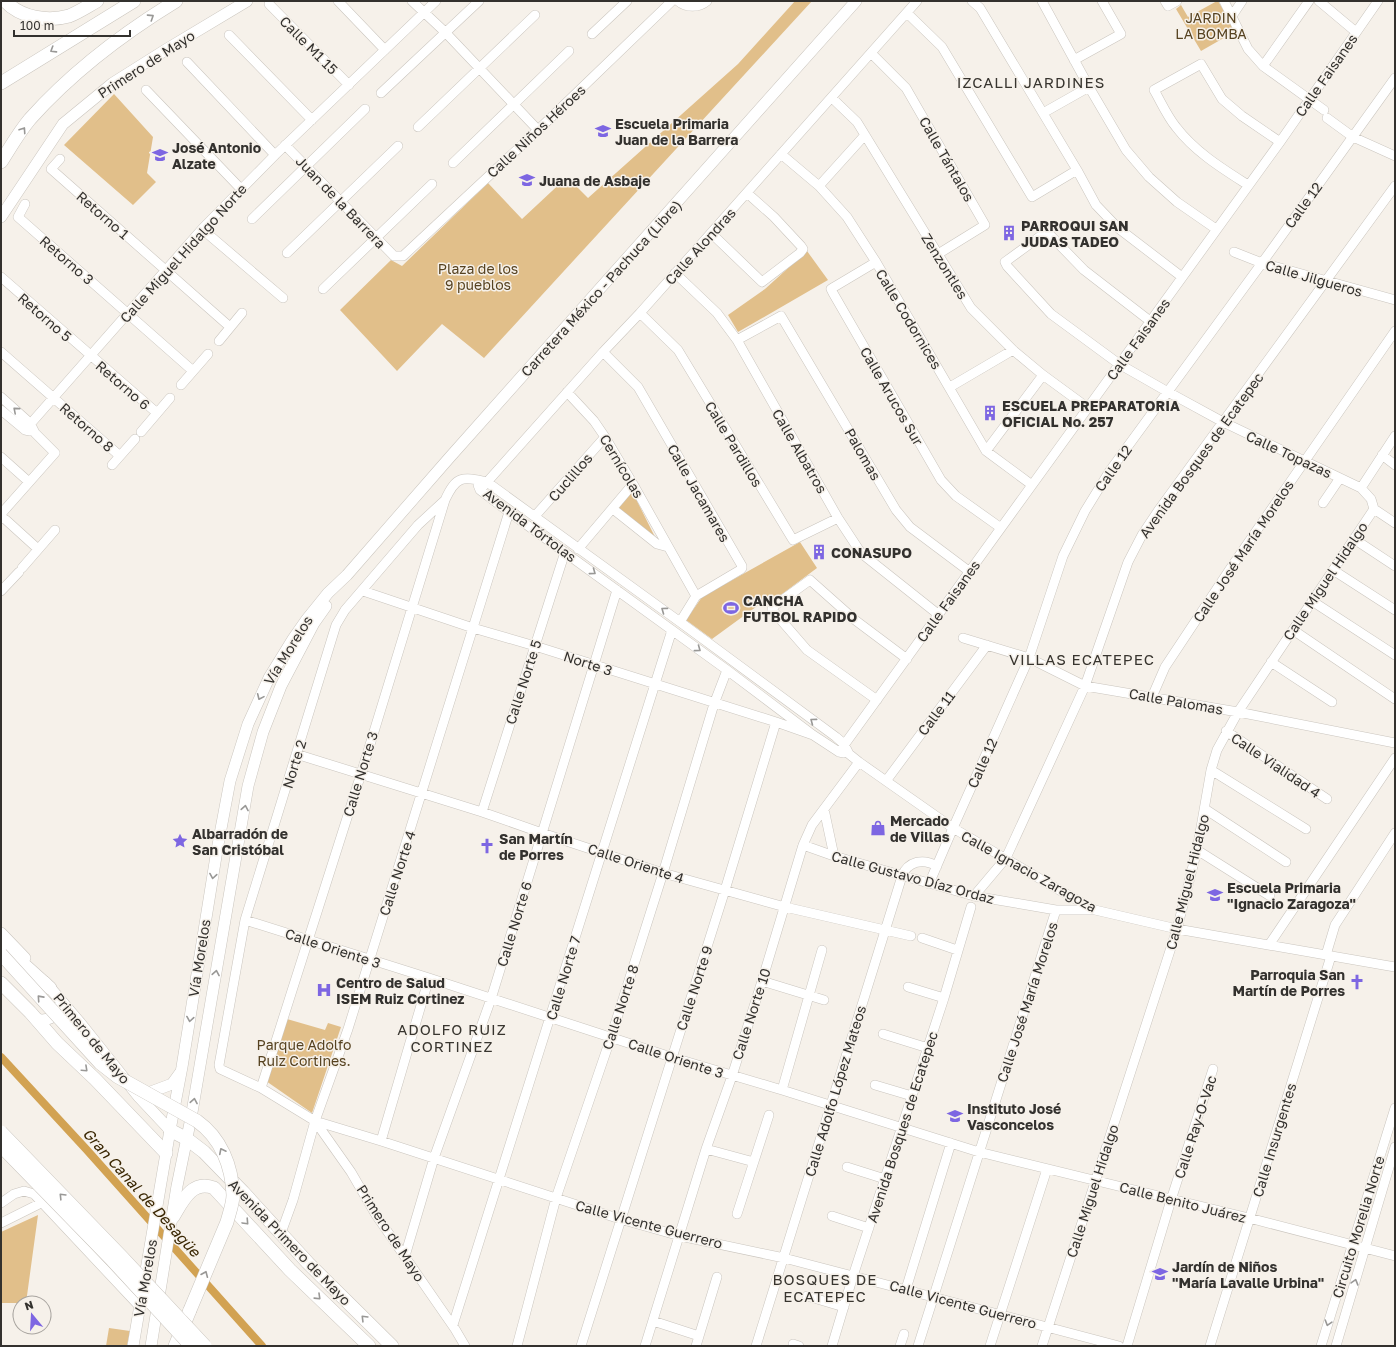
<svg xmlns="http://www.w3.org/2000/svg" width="1396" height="1347" viewBox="0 0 1396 1347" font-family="'Golos Text',sans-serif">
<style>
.green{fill:#e1bf8a}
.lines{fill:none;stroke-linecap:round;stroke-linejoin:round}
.canal{stroke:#d2a252;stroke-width:8}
.minor-casing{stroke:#cac5be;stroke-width:10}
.major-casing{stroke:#cac5be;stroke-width:12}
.highway-casing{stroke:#cac5be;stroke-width:14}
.minor{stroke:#fff;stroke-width:9}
.major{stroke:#fff;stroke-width:11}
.highway{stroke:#fff;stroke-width:13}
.highway-bridge-casing{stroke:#cac5be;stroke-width:14;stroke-linecap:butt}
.highway-bridge{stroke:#fff;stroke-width:13}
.oneway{stroke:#999896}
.labels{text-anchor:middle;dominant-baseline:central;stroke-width:3;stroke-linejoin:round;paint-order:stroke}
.park-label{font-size:14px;fill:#564220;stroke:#f6f1ea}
.street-label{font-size:14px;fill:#33312e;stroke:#f6f1ea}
.poi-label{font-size:14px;font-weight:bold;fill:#33312e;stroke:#f6f1ea;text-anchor:start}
.neighbourhood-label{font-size:15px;letter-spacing:1px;fill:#38352f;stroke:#f6f1ea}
.water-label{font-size:15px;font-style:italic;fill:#392602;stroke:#f6f1ea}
</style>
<rect width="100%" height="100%" fill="#f6f1ea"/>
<path class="green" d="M795,1H812L484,358L442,324L397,371L340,310L391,260L402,266L488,183L522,219L567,177L588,198L738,64Z
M1217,1H1218L1236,31L1201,51L1176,9L1181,5L1188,17Z
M114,94L153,137L147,173L156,182L133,205L64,145Z
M807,251L828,280L738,332L728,315L765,289Z
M631,489L655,537L616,507Z
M800,542L817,568L770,603L760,604L712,639L686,620L702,597Z
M287,1019L325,1030L328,1023L341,1027L312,1113L266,1081Z
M38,1215L26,1303H1V1232Z
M109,1328L130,1331L127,1346H106Z"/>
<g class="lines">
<path class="canal" d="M1,1057L86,1149L262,1346"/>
<defs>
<path id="minor" d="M338,1L385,50
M412,1L445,32L538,130
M678,1C686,8 699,8 707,1
M972,1L980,8L1077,170L1096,205L1118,228L1182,277
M1042,1L1089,87L1126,150L1149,177L1177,202L1216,229
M1165,1L1168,6L1177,1
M1224,1L1248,49L1263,66L1324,110
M1319,1L1356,32
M269,4L349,85
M907,13L942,47L1032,197L1077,170
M1232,16L1242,1
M592,34L627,1
M229,35L312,120
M871,53L906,88L985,225L938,254
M1074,60L1121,34L1102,1
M187,62L275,155
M1263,66L1309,1
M146,90L241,189
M381,93L479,1
M832,98L857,122L971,308L1013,350L1043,375L1088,408
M1043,113L1089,87
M1327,118L1353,137L1395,156
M418,127L535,15
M285,145L394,256H403L538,130L672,1
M781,154L819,186L847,217L876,262L986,451L1032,485
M60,159L51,169L230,327
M453,163L569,51
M1248,185C1223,169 1195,152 1176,127C1167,116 1161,102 1154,90L1201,64L1222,99L1242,116L1280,142
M819,186L865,135
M25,204L18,217L193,371
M252,219L365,109
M202,229L283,298
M711,233L762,282L800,253L803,249L801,246L774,217L747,193
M1234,252L1262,263L1395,300
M287,253L398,146
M876,262L834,287L831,289L833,293L941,480L956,496L1001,528
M675,273L717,313L737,340L838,518L861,553L939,615
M1,277L157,413
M323,289L432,184
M640,313L678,350L793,540L838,518
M1150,321L1084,270L1050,235L1046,232L1005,262L1007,266L1051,314L1119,364L1168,392L1223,422L1361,488L1371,499L1374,509
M737,340L781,316L896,510L910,527L970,572
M219,341L242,313
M1,352L120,456
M603,352L638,387L742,566V568L740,570L696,596L680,622
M181,385L208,354
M950,387L1013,350
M567,392L594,421L605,437L633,484L696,596
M1,397L30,423L35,433L55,453L1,514
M1,410L25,430L30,431
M25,430L202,229L275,155L436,1
M141,432L170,398
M986,451L1043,375
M1382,455L1395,465
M1,457L29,482
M112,465L135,439
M478,485L480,490L509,512L727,670L813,735L839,752L844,753
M1361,488L1395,436
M480,490L603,352L640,313L917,1
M444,501L418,525L345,610L336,625L245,920L219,1065L220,1069L261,1088L315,1121L381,1141L620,1219L680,1236L784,1258L853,1276L1119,1346
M1323,503L1340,478
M613,509L657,544L668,547
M1374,509L1395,523
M535,516L605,437
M1,517L6,520L38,549
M1354,539L1395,566
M578,549L633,484
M22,568L55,530
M1333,570L1395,610
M1,591L19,572
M363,591L473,628L535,646L776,722L813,735
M1312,601L1395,655
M1293,630L1395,699
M963,638L1029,658L1085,686L1238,712L1395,743
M1271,662L1332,702
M1152,697L1165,667L1232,566L1395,331
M877,700L807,650L774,612L772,609L774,606L810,580L855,620L907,659
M1226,731L1327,799
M839,752L1280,142L1378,1
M296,754L482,812L542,833L663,873L785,907L911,936
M1211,770L1306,829
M886,781L987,645
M824,809L834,856
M1205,809L1286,862
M482,812L565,552
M803,845L834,856L974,896L1056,910H1094
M1197,850L1270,896
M929,884L953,828L1029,658L1063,556L1085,511L1109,472L1262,263L1395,78
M974,896L1006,858L1085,686L1128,562L1142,535L1158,511L1395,186
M245,920L429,978L671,1057L782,1090L979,1152L1249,1218L1395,1256
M922,938L957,950
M1269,945L1395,758
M1326,955L1335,925L1395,833
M762,981L824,1000
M908,987L944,998
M883,1034L928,1048
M875,1085L912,1096
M261,1088L361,774L445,500C456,476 462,476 487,482L680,622L836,737L844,744L849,754L859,762L953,828L1061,891L1095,910L1177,929L1395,967
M782,1090L822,950
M315,1121L351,1172L376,1215L455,1329L465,1346
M381,1141L429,978
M706,1149L754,1162
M847,1167L885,1179
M1,1203L14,1194L24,1191L34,1194L140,1307
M737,1214L769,1115
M832,1216L869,1228
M1,1223L43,1202
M281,1233L293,1200L315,1121L348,1029L509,512
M405,1256L434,1158L491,999L617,590
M906,1289L951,1143
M807,1296L844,1307
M653,1321L699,1336
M453,1325L672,630
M793,1344L799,1346
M517,1346L556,1198L611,1037L663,873L714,704L727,670
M581,1346L725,890L776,722
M645,1346L706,1149L732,1076L762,981L803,845L812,825L859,762
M696,1346L717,1277
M756,1346L902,876C908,861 923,858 937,866
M832,1346L853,1276L944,998L971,907
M900,1346L904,1334
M918,1346L1056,910
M990,1346L1047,1169
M1042,1346L1177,929L1197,850L1211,770L1217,750L1238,712L1374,509
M1127,1346L1171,1200L1213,1069
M1210,1346L1331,956
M1321,1346L1395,1108
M1336,1346L1395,1147"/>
<path id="major" d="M1,217L63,124L113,83L167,49L247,1
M1,933L25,958
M45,982L80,1023L139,1097L170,1130
M36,1019C47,1022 56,1017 59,1007
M142,1091L148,1093L172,1084L180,1073
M133,1346L170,1130L182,1067L217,850L230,781L248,724L269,678L293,639L307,619L328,593L347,575L450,457L856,1
M151,1346L177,1186L191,1118L248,786L263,732L281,686L314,623L326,606"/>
<path id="highway" d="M5,1C21,18 48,22 69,16C79,12 88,6 97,1
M1,83L134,1
M1,162C10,148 19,132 30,119C72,72 122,34 176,1
M1,944L50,988
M1,983L30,1012L57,1043L95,1079L166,1153
M170,1130L187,1139L204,1152L243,1192L308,1263L392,1346
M173,1217C182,1202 192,1179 214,1188L290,1270L369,1346
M175,1346L190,1310"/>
</defs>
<use href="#minor" class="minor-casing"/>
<use href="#major" class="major-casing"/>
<use href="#highway" class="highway-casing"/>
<use href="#minor" class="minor"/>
<use href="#major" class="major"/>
<use href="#highway" class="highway"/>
<defs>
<path id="highway-bridge" d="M1,954L100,1063L118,1077L197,1121C221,1138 232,1166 233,1195C233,1204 229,1214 227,1222L190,1310
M1,1132L121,1256L205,1346
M1,1146L112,1260L191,1346"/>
</defs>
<use href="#highway-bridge" class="highway-bridge-casing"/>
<use href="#highway-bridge" class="highway-bridge"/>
</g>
<defs><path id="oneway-chevron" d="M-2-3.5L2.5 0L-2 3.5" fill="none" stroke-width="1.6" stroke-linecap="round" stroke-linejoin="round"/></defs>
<g class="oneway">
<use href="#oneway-chevron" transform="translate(151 17) rotate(-33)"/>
<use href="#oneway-chevron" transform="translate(53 50) rotate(148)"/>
<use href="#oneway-chevron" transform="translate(23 130) rotate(-56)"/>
<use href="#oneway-chevron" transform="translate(16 410) rotate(-139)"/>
<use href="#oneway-chevron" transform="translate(593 572) rotate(36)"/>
<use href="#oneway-chevron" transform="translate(664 610) rotate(-144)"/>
<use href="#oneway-chevron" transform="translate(698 649) rotate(36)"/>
<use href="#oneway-chevron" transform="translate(260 697) rotate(114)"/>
<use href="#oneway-chevron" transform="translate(813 721) rotate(-143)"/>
<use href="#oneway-chevron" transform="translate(245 808) rotate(-80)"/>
<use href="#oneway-chevron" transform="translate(213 876) rotate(99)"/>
<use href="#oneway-chevron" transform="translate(216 973) rotate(-80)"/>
<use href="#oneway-chevron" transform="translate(40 998) rotate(-132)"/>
<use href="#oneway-chevron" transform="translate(190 1019) rotate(99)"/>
<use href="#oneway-chevron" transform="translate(85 1069) rotate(43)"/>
<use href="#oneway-chevron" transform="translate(194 1101) rotate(-80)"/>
<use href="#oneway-chevron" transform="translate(222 1151) rotate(-117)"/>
<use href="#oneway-chevron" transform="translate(62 1196) rotate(-134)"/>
<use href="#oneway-chevron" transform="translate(246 1222) rotate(47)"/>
<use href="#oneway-chevron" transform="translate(205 1274) rotate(-67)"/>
<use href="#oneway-chevron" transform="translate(1355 1282) rotate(-74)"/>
<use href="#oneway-chevron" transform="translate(318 1297) rotate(44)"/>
<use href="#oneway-chevron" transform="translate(364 1318) rotate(-135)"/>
<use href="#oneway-chevron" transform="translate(1328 1323) rotate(107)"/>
</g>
<defs>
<symbol id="school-bare" viewBox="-9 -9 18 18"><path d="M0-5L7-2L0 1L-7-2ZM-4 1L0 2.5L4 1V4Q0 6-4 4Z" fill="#7d66e2" stroke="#f6f1ea" stroke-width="2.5" paint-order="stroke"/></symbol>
<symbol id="building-bare" viewBox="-9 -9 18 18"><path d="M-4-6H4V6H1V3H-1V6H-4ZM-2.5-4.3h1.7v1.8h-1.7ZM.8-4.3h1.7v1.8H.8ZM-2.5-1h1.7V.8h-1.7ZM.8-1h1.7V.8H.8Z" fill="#7d66e2" stroke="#f6f1ea" stroke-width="2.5" paint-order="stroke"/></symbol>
<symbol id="stadium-bare" viewBox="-9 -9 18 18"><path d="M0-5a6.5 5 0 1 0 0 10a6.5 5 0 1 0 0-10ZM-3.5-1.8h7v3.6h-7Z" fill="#7d66e2" stroke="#f6f1ea" stroke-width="2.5" paint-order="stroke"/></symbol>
<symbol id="shop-bare" viewBox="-9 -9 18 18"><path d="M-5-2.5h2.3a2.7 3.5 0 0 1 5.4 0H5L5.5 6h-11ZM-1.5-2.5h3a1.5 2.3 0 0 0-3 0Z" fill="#7d66e2" stroke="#f6f1ea" stroke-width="2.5" paint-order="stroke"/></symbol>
<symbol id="sight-bare" viewBox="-9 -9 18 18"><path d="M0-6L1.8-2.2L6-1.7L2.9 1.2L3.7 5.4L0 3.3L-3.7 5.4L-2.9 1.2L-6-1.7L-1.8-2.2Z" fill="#7d66e2" stroke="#f6f1ea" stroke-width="2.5" paint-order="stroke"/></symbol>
<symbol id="church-bare" viewBox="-9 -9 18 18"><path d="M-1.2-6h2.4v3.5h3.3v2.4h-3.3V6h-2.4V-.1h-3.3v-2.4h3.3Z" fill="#7d66e2" stroke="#f6f1ea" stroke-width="2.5" paint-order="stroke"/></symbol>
<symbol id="hospital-bare" viewBox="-9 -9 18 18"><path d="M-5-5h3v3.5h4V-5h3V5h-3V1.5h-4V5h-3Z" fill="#7d66e2" stroke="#f6f1ea" stroke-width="2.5" paint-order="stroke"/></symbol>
</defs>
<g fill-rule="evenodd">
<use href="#school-bare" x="592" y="120" width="22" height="22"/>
<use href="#school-bare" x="149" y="144" width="22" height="22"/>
<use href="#school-bare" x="516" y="169" width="22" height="22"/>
<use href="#building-bare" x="998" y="222" width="22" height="22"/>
<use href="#building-bare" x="979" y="402" width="22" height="22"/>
<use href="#building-bare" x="808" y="541" width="22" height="22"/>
<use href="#stadium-bare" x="720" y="597" width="22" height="22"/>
<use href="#shop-bare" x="867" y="817" width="22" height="22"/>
<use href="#sight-bare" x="169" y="830" width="22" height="22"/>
<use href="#church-bare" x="476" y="835" width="22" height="22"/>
<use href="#school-bare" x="1204" y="884" width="22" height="22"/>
<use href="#church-bare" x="1346" y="971" width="22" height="22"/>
<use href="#hospital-bare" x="313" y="979" width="22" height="22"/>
<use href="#school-bare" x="944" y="1105" width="22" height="22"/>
<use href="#school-bare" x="1149" y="1263" width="22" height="22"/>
</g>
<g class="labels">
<g class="park-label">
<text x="1211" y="17">JARDIN<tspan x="1211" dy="16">LA BOMBA</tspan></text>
<text x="478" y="268">Plaza de los<tspan x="478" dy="16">9 pueblos</tspan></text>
<text x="304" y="1044">Parque Adolfo<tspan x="304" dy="16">Ruiz Cortines.</tspan></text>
</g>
<g class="street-label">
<text transform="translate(309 45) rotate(45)">Calle M1 15</text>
<text transform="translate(146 64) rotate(-33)">Primero de Mayo</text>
<text transform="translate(1326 75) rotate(-55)">Calle Faisanes</text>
<text transform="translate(536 131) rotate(-43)">Calle Niños Héroes</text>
<text transform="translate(947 159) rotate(60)">Calle Tántalos</text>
<text transform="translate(341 202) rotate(46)">Juan de la Barrera</text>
<text transform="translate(1303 205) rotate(-54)">Calle 12</text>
<text transform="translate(103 215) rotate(41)">Retorno 1</text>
<text transform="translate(700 246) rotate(-48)">Calle Alondras</text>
<text transform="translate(183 253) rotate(-48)">Calle Miguel Hidalgo Norte</text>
<text transform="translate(67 260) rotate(41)">Retorno 3</text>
<text transform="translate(945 266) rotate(58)">Zenzontles</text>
<text transform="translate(1314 278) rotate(16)">Calle Jilgueros</text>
<text transform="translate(601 288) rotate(-48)">Carretera México - Pachuca (Libre)</text>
<text transform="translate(45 317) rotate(41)">Retorno 5</text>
<text transform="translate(909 319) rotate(59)">Calle Codornices</text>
<text transform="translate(1138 339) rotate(-54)">Calle Faisanes</text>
<text transform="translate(123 385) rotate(41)">Retorno 6</text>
<text transform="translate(892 396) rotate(60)">Calle Arucos Sur</text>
<text transform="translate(87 427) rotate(41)">Retorno 8</text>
<text transform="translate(734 444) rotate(59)">Calle Pardillos</text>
<text transform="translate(800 451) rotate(60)">Calle Albatros</text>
<text transform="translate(863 454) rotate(60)">Palomas</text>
<text transform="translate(1289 454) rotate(25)">Calle Topazas</text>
<text transform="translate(1201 455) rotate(-54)">Avenida Bosques de Ecatepec</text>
<text transform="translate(622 466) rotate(59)">Cernícolas</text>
<text transform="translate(1113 468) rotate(-55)">Calle 12</text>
<text transform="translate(570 477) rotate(-49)">Cuclillos</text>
<text transform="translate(699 493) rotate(60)">Calle Jacamares</text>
<text transform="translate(530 525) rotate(37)">Avenida Tórtolas</text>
<text transform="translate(1243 551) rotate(-56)">Calle José María Morelos</text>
<text transform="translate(1325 581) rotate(-56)">Calle Miguel Hidalgo</text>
<text transform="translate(948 601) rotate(-54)">Calle Faisanes</text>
<text transform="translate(288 650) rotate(-58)">Vía Morelos</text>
<text transform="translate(588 663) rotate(18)">Norte 3</text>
<text transform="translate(523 682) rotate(-72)">Calle Norte 5</text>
<text transform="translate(1176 701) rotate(10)">Calle Palomas</text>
<text transform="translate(936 713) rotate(-53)">Calle 11</text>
<text transform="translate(982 763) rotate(-66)">Calle 12</text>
<text transform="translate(294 764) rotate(-73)">Norte 2</text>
<text transform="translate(1276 765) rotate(34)">Calle Vialidad 4</text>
<text transform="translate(360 774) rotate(-73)">Calle Norte 3</text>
<text transform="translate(636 863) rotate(18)">Calle Oriente 4</text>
<text transform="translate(1029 871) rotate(29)">Calle Ignacio Zaragoza</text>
<text transform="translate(397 873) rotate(-72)">Calle Norte 4</text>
<text transform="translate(913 877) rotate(15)">Calle Gustavo Díaz Ordaz</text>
<text transform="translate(1187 882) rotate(-76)">Calle Miguel Hidalgo</text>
<text transform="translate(514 924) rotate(-73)">Calle Norte 6</text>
<text transform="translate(333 948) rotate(18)">Calle Oriente 3</text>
<text transform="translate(199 958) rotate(-81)">Vía Morelos</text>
<text transform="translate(563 978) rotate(-73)">Calle Norte 7</text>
<text transform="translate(694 988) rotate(-72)">Calle Norte 9</text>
<text transform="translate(1027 1002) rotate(-72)">Calle José María Morelos</text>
<text transform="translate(620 1007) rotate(-72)">Calle Norte 8</text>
<text transform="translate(751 1014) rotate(-72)">Calle Norte 10</text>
<text transform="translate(92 1038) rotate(51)">Primero de Mayo</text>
<text transform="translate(676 1058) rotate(18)">Calle Oriente 3</text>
<text transform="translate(835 1091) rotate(-73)">Calle Adolfo López Mateos</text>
<text transform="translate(902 1127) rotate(-72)">Avenida Bosques de Ecatepec</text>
<text transform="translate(1195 1127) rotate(-72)">Calle Ray-O-Vac</text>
<text transform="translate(1274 1140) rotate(-73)">Calle Insurgentes</text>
<text transform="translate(1092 1191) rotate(-72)">Calle Miguel Hidalgo</text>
<text transform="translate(1183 1202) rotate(14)">Calle Benito Juárez</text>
<text transform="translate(649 1224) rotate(15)">Calle Vicente Guerrero</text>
<text transform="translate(1358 1227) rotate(-73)">Circuito Morelia Norte</text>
<text transform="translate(391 1233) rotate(57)">Primero de Mayo</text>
<text transform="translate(290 1242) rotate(46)">Avenida Primero de Mayo</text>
<text transform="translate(145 1278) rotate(-80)">Vía Morelos</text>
<text transform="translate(963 1304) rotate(15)">Calle Vicente Guerrero</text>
</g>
<g class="poi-label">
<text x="615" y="123">Escuela Primaria<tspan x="615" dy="16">Juan de la Barrera</tspan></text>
<text x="172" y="147">José Antonio<tspan x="172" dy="16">Alzate</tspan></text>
<text x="539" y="180">Juana de Asbaje</text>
<text x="1021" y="225">PARROQUI SAN<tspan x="1021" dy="16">JUDAS TADEO</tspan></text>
<text x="1002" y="405">ESCUELA PREPARATORIA<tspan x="1002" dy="16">OFICIAL No. 257</tspan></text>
<text x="831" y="552">CONASUPO</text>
<text x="743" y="600">CANCHA<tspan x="743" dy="16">FUTBOL RAPIDO</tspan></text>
<text x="890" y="820">Mercado<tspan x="890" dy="16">de Villas</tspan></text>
<text x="192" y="833">Albarradón de<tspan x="192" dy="16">San Cristóbal</tspan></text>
<text x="499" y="838">San Martín<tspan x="499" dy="16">de Porres</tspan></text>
<text x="1227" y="887">Escuela Primaria<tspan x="1227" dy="16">"Ignacio Zaragoza"</tspan></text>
<text x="1345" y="974" text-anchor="end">Parroquia San<tspan x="1345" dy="16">Martín de Porres</tspan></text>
<text x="336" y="982">Centro de Salud<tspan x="336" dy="16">ISEM Ruiz Cortinez</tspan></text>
<text x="967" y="1108">Instituto José<tspan x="967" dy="16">Vasconcelos</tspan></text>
<text x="1172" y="1266">Jardín de Niños<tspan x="1172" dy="16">"María Lavalle Urbina"</tspan></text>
</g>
<g class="neighbourhood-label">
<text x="1031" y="82">IZCALLI JARDINES</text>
<text x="1082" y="659">VILLAS ECATEPEC</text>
<text x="452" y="1029">ADOLFO RUIZ<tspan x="452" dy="17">CORTINEZ</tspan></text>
<text x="825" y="1279">BOSQUES DE<tspan x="825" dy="17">ECATEPEC</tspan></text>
</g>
<g class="water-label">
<text transform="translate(142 1192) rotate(48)">Gran Canal de Desagüe</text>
</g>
</g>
<rect width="1396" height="1347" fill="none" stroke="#33312e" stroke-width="4"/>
<g transform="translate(32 1315) rotate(342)"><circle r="19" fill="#f6f1ea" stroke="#a8a49f"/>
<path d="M0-3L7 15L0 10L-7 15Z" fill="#7d66e2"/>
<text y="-6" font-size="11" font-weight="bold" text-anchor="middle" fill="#33312e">N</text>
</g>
<path d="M14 30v6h116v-6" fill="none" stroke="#33312e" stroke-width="2"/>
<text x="20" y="30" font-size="12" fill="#33312e" stroke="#f6f1ea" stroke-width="3" paint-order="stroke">100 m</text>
</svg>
